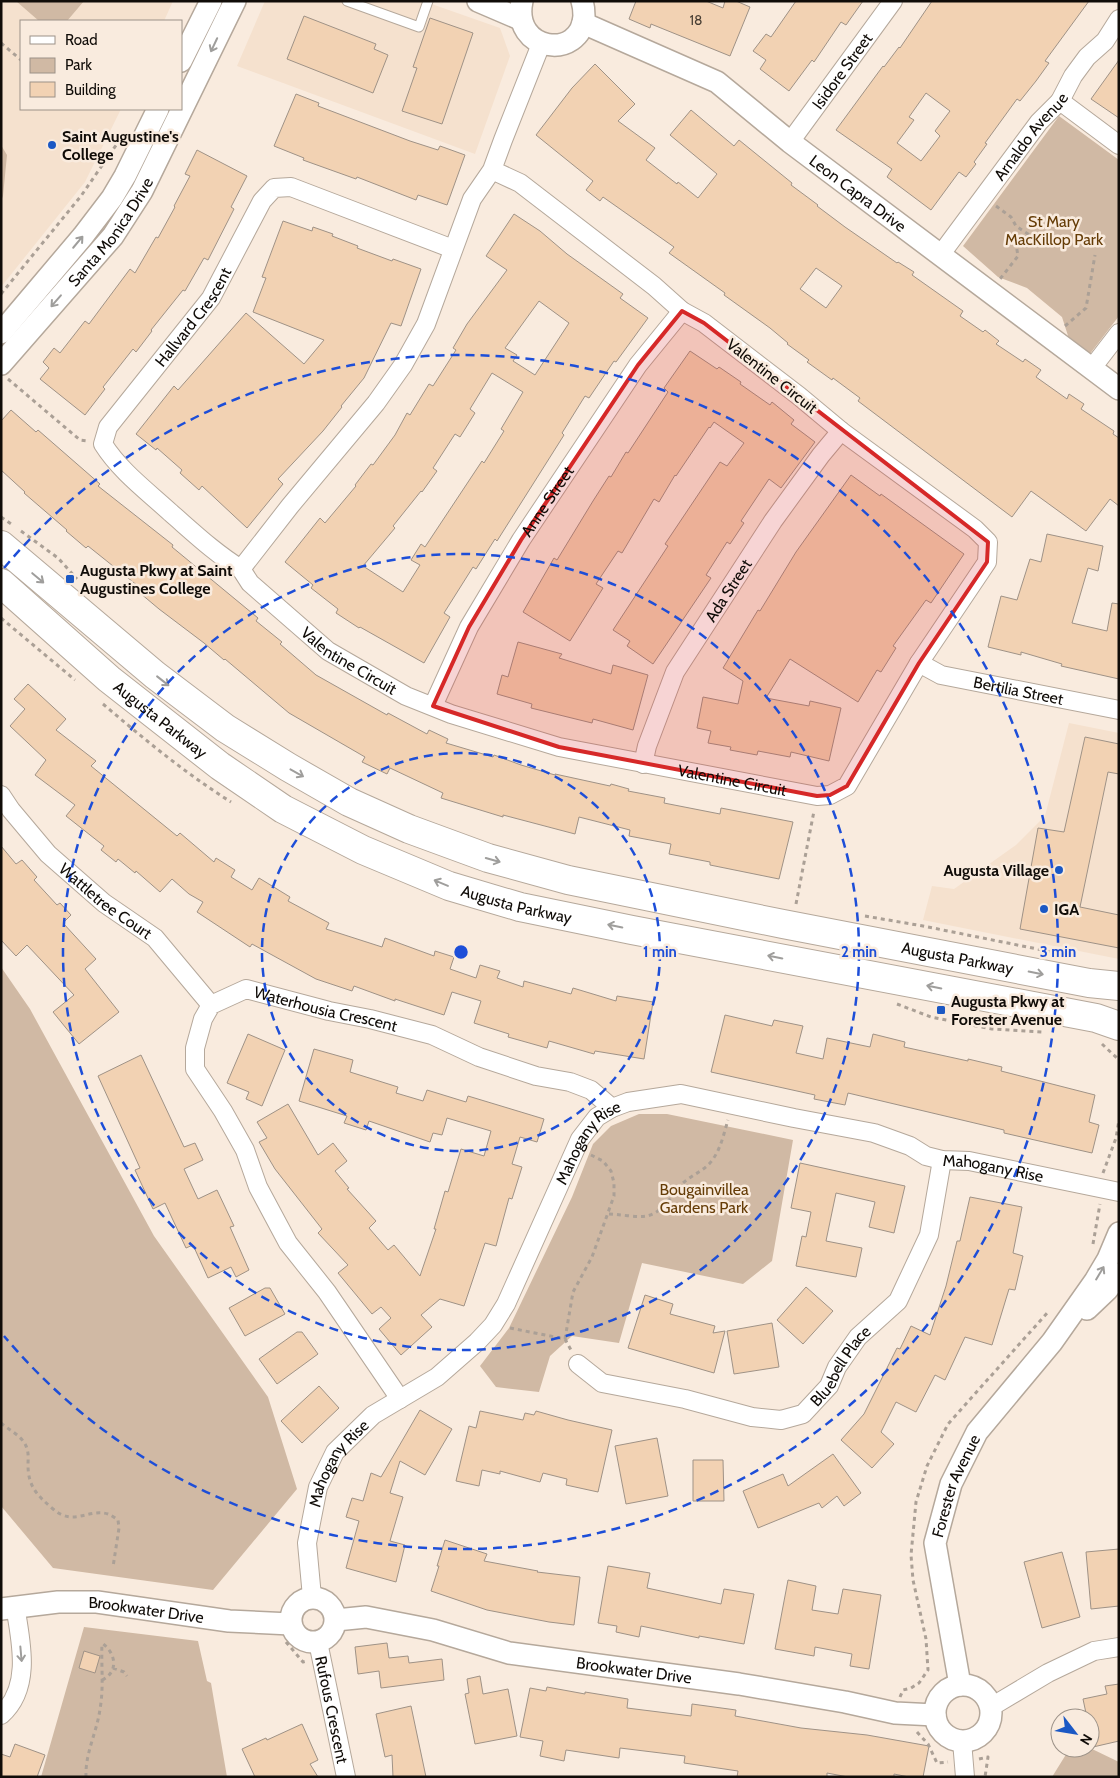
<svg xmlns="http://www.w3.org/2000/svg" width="1120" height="1778" viewBox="0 0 1120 1778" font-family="Cabin,sans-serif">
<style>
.built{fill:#f5e1ce}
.green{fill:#d0b9a4}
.building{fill:#f2d2b3;stroke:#9f9286;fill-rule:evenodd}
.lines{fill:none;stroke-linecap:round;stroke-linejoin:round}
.service-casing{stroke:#b5a89b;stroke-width:11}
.minor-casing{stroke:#b5a89b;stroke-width:20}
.tertiary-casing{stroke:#b5a89b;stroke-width:24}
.primary-casing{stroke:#b5a89b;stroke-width:30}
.path{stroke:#aba096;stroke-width:3;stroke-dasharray:4 4;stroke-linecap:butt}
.service{stroke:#fff;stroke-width:9}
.minor{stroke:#fff;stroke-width:18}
.tertiary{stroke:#fff;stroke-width:21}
.primary{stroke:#fff;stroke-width:28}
.oneway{stroke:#9f9e9c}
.marked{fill:#d62828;fill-opacity:0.2;stroke:#d62828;stroke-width:4;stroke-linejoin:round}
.ring{fill:none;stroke:#1d4ed8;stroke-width:2.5;stroke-dasharray:9 6}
.poi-dot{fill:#1b58c4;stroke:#f9ebde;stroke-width:2}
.labels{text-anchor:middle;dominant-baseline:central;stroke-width:5;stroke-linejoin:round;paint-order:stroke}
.number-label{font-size:14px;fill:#483e33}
.street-label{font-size:16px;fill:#100c08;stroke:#f9ebde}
.poi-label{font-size:16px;font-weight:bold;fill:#100c08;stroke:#f9ebde;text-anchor:start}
.park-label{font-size:16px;fill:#653c06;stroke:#f9ebde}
.centre{fill:#1d4ed8;stroke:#f9ebde;stroke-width:2.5}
.ring-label{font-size:15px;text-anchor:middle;font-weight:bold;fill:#1d4ed8;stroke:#f9ebde;stroke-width:5;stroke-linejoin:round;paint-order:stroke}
</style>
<rect width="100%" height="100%" fill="#f9ebde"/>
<path class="built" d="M1,1H173L164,21H21V109H121L85,182L1,287Z
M265,1H423L500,28L510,56L475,154L237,66Z
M1069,723L1119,733V959L923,920L932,886L954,889L1016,845L1045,816Z"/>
<path class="green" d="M16,1H84L67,21H39Z
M1059,116L1119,160V316L1089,355L1070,342L1062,317L1027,288L998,277L963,246Z
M1,145L7,155L3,196L1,201Z
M1,967L30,1009L154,1236L268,1397L297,1489L213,1590L53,1568L1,1506Z
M639,1114H667L793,1140L772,1261L743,1284L642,1263L619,1343L572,1336L550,1356L539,1392L496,1387L480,1366L509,1328L572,1197L593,1144L611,1126Z
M84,1627L198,1641L207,1681L211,1683L227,1777H41Z
M1070,1748H1090L1119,1762V1777H1052Z"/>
<path class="building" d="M636,1H706L723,8L725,1H736L750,7L730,56L651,24L650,28L629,19Z
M796,1H863L846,25L841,22L814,62L812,60L789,91L760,69L766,60L753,51L766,34L771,37Z
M932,1H1089L1045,61L1049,63L1036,81L1020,101L1017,99L985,143L987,144L974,162L976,164L966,177L959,172L931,210L887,177L892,169L836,130L883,66L884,67L899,47L900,48ZM926,93L950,111L935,131L940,136L921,161L897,143L914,120L909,117Z
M304,16L376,44L374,49L388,55L373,93L287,59Z
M430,18L473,33L442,124L402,111L417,68L413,67Z
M1119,60V118L1091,99Z
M595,64L635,104L618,121L655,148L646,160L677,184L678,182L698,198L717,174L670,135L691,110L734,146L739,140L792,183L791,185L818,205L817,206L845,227L897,263L898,262L914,272L912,275L963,311L960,316L983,332L985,330L999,341L996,344L1023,362L1025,359L1041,370L1036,377L1067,399L1069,394L1084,404L1081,409L1114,431L1113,434L1119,438V506L1110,499L1086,531L1031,491L1012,517L858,401L860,398L833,378L832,380L807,362L809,360L787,344L788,343L770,328L724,295L725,293L669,253L674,247L603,197L600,201L586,190L593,181L536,135L572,88ZM816,268L842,286L826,308L800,289Z
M296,94L319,103L318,106L410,141L438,150L440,146L465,155L447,205L418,195L416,200L357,177L356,179L303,160L304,158L274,146Z
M197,150L247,176L231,207L234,209L208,260L204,258L185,291L183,290L151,330L152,331L136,352L133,349L103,387L105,389L85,415L40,379L49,368L43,362L54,348L60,353L85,321L89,324L130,269L135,273L156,237L158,238L175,207L174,206L190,176L185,174Z
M514,214L540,231L567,254L623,294L620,298L648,318L616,362L614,361L589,398L585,396L562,433L564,435L497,541L495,539L476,569L473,567L444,613L450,617L424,663L360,627L359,628L336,613L338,609L311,588L313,585L285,562L320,518L325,523L356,486L355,485L371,464L373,465L395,435L407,413L410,415L429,384L433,386L456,350L453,348L467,324L507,270L486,256ZM539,301L569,323L535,375L513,361L517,355L505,348ZM492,373L523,392L501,429L504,431L484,463L482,461L425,547L421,544L411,560L420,565L403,592L363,566L395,528L393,526L421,491L422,492L437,471L433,468L455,434L460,437L475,413L470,409Z
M283,221L312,231L313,227L333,234L332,236L358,246L357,248L392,261L393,259L421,269L401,326L391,323L364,378L341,406L342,407L323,431L278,479L283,484L247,528L202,486L199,490L180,473L182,470L157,448L156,450L136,434L174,386L178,390L246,313L304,364L324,340L253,312L266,278L262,277Z
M690,351L717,369L719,367L741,382L740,384L770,405L772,402L794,420L791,424L815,442L781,488L769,479L741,521L744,523L730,544L727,542L706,575L711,578L653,664L627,646L630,641L613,630L668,546L665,544L720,462L727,466L744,443L714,422L710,428L709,427L676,476L675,475L659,502L654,499L622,553L618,551L596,584L603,588L570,641L523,612L554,558L557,560L593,501L609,476L611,477L626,452L628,453L668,392L664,388Z
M11,410L36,432L38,430L100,484L98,486L173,545L172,547L258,618L256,621L282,642L280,644L316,675L387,715L388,713L427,734L429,730L448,739L446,743L493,757L494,755L521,765L555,775V774L610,786L611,784L629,789L628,791L665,798L664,803L720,814L721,808L793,822L779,879L710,865V862L669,854L671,844L629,836L630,830L579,817L575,834L503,815V817L441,798L443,793L390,768L387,774L362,762L365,757L289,713L225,659L224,660L204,643L159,609L140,593L143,590L88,546L86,548L66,531L67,530L24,493L25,492L1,470V421Z
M851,475L880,496L881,494L964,554L931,603L926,600L893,646L896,648L881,672L877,670L858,702L790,659L766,698L809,706L810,701L841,708L829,761L791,752L790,757L758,751L757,755L730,750L731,747L708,743L711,731L697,728L703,697L738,704L743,681L723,668L758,610L760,611L796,552Z
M1047,534L1103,546L1098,571L1088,568L1072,623L1107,631L1112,603L1119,604V679L1061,666L1062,664L1021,652V655L988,647L1001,596L1017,600L1030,559L1041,562Z
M518,642L562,654L559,658L611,674L613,665L648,675L633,730L593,719L592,723L531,708L532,704L497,694L502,675L508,677Z
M28,684L66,719L56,730L96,761L91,766L177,836L180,833L214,862L216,858L235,870L231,877L252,890L259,878L290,897L288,901L329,923L326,929L382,947L385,938L434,956L435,951L454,957L450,969L476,978L480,965L500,971L497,978L523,987L524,981L571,994L573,988L616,1001L617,996L653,1002L644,1059L595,1051L594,1054L549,1041L547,1048L508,1037L509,1034L474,1023L481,1001L452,992L444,1015L395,999V1001L354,986L352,991L316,979L252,944L250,947L197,912L203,902L189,894L172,879L160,892L136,871L135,873L118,859L116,862L101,850L104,846L66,816L75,805L35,775L46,760L10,726L25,709L14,699Z
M1085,737L1119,744V774L1108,772L1080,907L1119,915V948L1020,929L1038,828L1064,832Z
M1,846L16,864L22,860L37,877L34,880L57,905L60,903L71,915L63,923L96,959L85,969L119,1012L79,1044L53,1012L74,995L27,945L16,956L1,940Z
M725,1015L772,1026L774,1020L803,1026L796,1053L823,1059L827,1038L870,1047L873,1034L905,1042L904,1047L968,1061V1059L1002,1067L1001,1071L1095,1095L1089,1122L1099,1125L1092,1153L1004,1133V1130L848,1093L845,1105L814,1099L815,1095L711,1072Z
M248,1034L285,1050L262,1106L246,1099L249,1092L227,1083Z
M314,1049L353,1060L350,1072L398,1087L396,1093L423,1101L427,1090L466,1102L468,1096L544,1119L537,1142L520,1137L512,1164L522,1167L512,1199L509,1198L496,1246L485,1243L464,1306L440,1299L421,1315L432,1327L401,1355L379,1329L391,1318L381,1307L372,1314L338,1273L348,1265L318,1233L322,1229L275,1169L259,1142L267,1138L257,1122L288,1104L318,1155L333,1143L347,1161L335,1171L349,1188L347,1189L376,1221L369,1228L388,1250L394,1245L420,1276L436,1229H434L445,1191L448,1192L461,1149L484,1156L491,1131L447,1118L442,1135L433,1133L430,1142L369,1121L366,1130L344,1123L347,1116L299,1101Z
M141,1055L184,1147L195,1143L203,1160L184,1169L198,1199L217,1190L234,1226L230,1227L249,1270L236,1277L231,1267L208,1278L193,1245L186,1248L165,1203L153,1209L135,1170L140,1168L98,1076Z
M800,1163L905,1186L894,1233L869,1227L875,1202L836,1193L826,1241L862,1248L856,1277L796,1266L802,1236L806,1237L811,1212L791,1208Z
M970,1197L1022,1207L1013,1253L1023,1256L1015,1290L1009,1289L992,1345L965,1337L945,1380L935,1375L916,1412L896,1402L881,1432L894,1444L872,1468L841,1440L864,1414L897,1348L900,1349L911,1326L930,1335L946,1286L957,1241H960Z
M806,1287L833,1311L803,1344L777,1320Z
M265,1288H270L285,1314L245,1336L229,1308Z
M645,1295L673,1304L670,1314L715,1326L713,1333L725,1331L714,1373L628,1348Z
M772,1323L779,1367L734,1374L727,1331Z
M297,1332H302L318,1354L277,1384L259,1359Z
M319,1386L339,1408L302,1443L281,1421Z
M420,1410L452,1429L425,1475L400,1461L390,1493L403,1497L390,1541L405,1545L396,1582L346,1568L359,1521L346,1517L352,1498L363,1501L371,1473L381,1477Z
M480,1411L523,1420L525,1413L534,1415L536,1411L568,1420L612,1430L598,1492L566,1485L567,1479L543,1473L540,1482L500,1471V1474L482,1470L479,1486L456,1481L469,1426L476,1428Z
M657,1438L668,1496L626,1504L615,1446Z
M833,1454L861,1493L844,1506L837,1496L822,1508L819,1503L758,1528L743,1491L783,1474L788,1486Z
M693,1460H723L724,1501H693Z
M445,1540L487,1554L484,1561L538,1571L537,1572L580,1577L574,1625L549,1622L487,1610L431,1591L439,1566H437Z
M1119,1549V1606L1091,1609L1086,1552Z
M1062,1552L1080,1617L1042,1628L1024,1562Z
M608,1566L650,1573L647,1588L721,1604L724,1589L754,1594L744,1644L699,1636V1638L641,1626L639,1637L616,1632L617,1626L598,1623Z
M788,1580L816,1586L812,1610L838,1614L843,1589L881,1595L869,1669L850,1666L852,1654L815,1647L814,1656L775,1649Z
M387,1643L389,1658L408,1656L409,1663L442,1659L444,1680L381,1688L379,1671L358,1674L355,1647Z
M84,1651L100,1656L95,1673L79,1668Z
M480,1676L483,1694L508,1689L517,1736L475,1744L465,1694L469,1693L467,1679Z
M1119,1684V1741L1093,1747L1090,1733V1718H1087L1083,1699L1107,1694L1105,1686Z
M547,1687L585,1694V1692L628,1699L627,1708L691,1716L692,1704L736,1710L735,1716L801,1728L867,1735L929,1746L923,1777H909L894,1774V1777H848L827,1773V1777H737L738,1771L684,1763L685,1756L620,1748L619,1758L566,1750L564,1761L540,1756L543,1741L520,1737L530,1688L546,1691Z
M411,1706L426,1777H393L392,1755L385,1757L376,1714Z
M302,1724L318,1760L310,1764L318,1777H255L242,1749L266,1738L267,1740Z
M15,1744L45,1755L37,1777H1V1754L10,1757Z"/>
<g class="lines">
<defs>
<path id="service" d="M347,1L419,27L428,1"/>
<g id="minor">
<path d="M1060,101L1119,145"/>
<path id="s1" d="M790,142L893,1"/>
<path id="s2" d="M492,170L472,199L426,324L403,365L376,403L290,506L241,569L250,583L328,651L406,696L451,714L559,747L817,796L830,795L847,786L919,663L987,562L988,542L975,529L841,431L799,396L704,323L682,311L654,286L520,183L492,170L503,140L541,44"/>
<path id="s3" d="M941,254L1039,122L1060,101L1073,76L1087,57L1105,41L1119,19"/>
<path d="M1092,368L1119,333"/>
<path id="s4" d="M241,569C215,553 194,533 171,513C147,491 120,471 103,444L108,427L211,298L262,201L274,188L291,187L453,249"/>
<path id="s5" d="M919,663L941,675L1119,710"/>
<path id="s6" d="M433,706L469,627L521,540L638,365L682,311"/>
<path id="s7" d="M643,764L647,746L675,672L773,521L821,455L841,431"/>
<path id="s8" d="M1,795L11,810L48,854L104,903L155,938L211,1005"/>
<path id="s9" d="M578,1364L602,1383L685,1399L752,1417L781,1420L803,1414L829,1386L837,1367L858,1337L898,1301L929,1235L942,1160"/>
<path id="s10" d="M400,1399L327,1292L288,1243L258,1187L245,1150L223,1111L195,1069V1048L203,1019L211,1005L246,989L329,1011L370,1019L432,1035L479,1057L536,1076L570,1082L591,1090L612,1108"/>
<path id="s11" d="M312,1597L307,1543L318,1487L335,1452L373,1415L437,1377L477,1342L493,1325L506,1304L580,1139L597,1117L612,1108L628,1102L681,1094L794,1118L874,1133L910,1146L926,1156L942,1160L969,1161L1119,1192"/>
<path id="s12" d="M318,1642L346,1777"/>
<path d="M991,1707L1048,1673L1094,1651L1119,1647"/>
<path d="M1,1715C32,1688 21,1641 15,1606"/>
<path d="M962,1741L965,1777"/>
</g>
<g id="tertiary">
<path d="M478,1L520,19"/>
<path d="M522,1C511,52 581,61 584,16C584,10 584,7 582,1"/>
<path id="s13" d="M583,23L717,82L790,142L1119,389"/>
<path d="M181,61L211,1"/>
<path d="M1,333L83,236L112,198L125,176L158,109"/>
<path id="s14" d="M1,364L113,236L142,191L235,1"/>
<path d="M1087,1309L1107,1290L1119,1274"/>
<circle cx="313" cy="1620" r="22"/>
<path id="s15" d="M1,1609L58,1602H97L229,1621L291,1624"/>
<path id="s16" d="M336,1620L366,1617L433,1630L509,1653L739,1684L845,1702L895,1713L935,1715"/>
<circle cx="963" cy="1713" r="28"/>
<path id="s17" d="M960,1685L935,1543L951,1484L977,1432L1052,1342L1095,1281L1108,1259L1119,1233"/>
</g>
<g id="primary">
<path id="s18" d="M1,545L155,675L225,728L288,767L349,802L409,829L488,858L568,880L783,924L1089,983L1119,986"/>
<path id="s19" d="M1,583L109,679L220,766L283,809L363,850L449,886L520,907L632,930L1096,1018L1119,1026"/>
</g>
</defs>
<use href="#service" class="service-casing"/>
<use href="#minor" class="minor-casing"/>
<use href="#tertiary" class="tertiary-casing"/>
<use href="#primary" class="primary-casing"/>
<path class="path" d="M1,43L21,60
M996,206L1011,217L1016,226L1028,234L1016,244L1018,256L1000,279
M1,294L81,196L121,138
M1065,326L1086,308L1095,255
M8,379L80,440L88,441
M1,517L14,526
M21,531L58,558L77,579
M1,618L75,680
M103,704C144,739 185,773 231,802
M796,904L814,811
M865,916L923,926L1072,956
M897,1004L931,1017L992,1029L1042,1032
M1102,1044L1119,1060
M1103,1173L1116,1138L1119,1120
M609,1214C618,1214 639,1218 647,1216C664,1212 672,1194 683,1183C693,1174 706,1170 713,1159C721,1148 724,1133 728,1120
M1093,1244L1100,1204
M510,1328L565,1339L571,1350
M565,1339L573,1292L592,1257L614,1196V1183L611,1171L603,1161L589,1154
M1,1423C9,1430 22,1436 26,1446C29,1452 28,1459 28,1465C28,1487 38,1496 53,1509C74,1527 88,1508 108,1514C111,1515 115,1518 118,1520L119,1528L113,1567
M286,1642L303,1662L307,1661
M113,1668L124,1672L127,1676
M102,1680C119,1672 116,1653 102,1643
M900,1697L903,1690L911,1688L919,1683L928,1670L926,1639L913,1580L911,1555L916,1502L927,1466L948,1424L1048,1312
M917,1732L928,1744L937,1763L948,1762
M979,1759L988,1757L985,1777
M86,1777C85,1753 97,1732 100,1709C104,1687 101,1665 102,1643"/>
<use href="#service" class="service"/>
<use href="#minor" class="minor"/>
<use href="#tertiary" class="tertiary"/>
<use href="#primary" class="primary"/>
</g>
<defs><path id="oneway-shaft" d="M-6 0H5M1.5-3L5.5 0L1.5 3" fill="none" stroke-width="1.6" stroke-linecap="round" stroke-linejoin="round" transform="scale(1.25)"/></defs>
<g class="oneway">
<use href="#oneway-shaft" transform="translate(214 45) rotate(115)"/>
<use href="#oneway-shaft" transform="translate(78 242) rotate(-50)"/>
<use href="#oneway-shaft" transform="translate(56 301) rotate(131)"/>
<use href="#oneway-shaft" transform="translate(38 578) rotate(40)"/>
<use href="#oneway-shaft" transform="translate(163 681) rotate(38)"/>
<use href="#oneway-shaft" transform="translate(297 773) rotate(29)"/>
<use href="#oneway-shaft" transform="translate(493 860) rotate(16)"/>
<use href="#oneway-shaft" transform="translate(441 883) rotate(-157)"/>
<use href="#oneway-shaft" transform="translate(615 926) rotate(-168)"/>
<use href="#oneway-shaft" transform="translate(775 957) rotate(-169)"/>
<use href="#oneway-shaft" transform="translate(1036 973) rotate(11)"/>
<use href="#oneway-shaft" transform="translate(934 987) rotate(-169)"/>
<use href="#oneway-shaft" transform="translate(1100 1273) rotate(-59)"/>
<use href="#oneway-shaft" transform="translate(21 1654) rotate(85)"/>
</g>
<path class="marked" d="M682,311L704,323L988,542L987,562L919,663L847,786L830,795L817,796L559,747L433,706L469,627L521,540L638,365Z"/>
<g class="ring">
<circle cx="461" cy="952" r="199"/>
<circle cx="461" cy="952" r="398"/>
<path d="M4 568A597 597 0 1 1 4 1336"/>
</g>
<g class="poi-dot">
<circle cx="52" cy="145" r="5"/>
<rect x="65" y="574" width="10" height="10" rx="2.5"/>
<circle cx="1059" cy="870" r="5"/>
<circle cx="1044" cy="909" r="5"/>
<rect x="936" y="1005" width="10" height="10" rx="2.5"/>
</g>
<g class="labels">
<g class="number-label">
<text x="696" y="20">18</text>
</g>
<g class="street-label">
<text stroke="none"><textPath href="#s1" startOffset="88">Isidore Street</textPath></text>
<text stroke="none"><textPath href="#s3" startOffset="148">Arnaldo Avenue</textPath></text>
<text stroke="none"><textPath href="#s13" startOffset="326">Leon Capra Drive</textPath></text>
<text stroke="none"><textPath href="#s14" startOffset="172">Santa Monica Drive</textPath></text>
<text stroke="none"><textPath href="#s4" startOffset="344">Hallvard Crescent</textPath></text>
<text transform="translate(772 376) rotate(38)">Valentine Circuit</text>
<text stroke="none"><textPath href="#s6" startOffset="235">Anne Street</textPath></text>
<text stroke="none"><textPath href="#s7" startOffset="195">Ada Street</textPath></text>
<text stroke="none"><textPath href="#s2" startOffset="619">Valentine Circuit</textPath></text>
<text stroke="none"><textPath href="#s5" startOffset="104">Bertilia Street</textPath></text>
<text stroke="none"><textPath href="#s19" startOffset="210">Augusta Parkway</textPath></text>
<text stroke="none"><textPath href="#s2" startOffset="1024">Valentine Circuit</textPath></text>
<text stroke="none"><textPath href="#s8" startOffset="150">Wattletree Court</textPath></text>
<text stroke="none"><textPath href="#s19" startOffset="615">Augusta Parkway</textPath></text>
<text stroke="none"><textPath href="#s18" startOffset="1064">Augusta Parkway</textPath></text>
<text stroke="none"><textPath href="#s10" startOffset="578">Waterhousia Crescent</textPath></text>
<text stroke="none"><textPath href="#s11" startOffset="562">Mahogany Rise</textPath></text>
<text stroke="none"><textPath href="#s11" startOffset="998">Mahogany Rise</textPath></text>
<text stroke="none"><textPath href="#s9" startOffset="298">Bluebell Place</textPath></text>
<text stroke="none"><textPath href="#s11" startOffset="142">Mahogany Rise</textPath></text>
<text stroke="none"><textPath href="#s17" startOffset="205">Forester Avenue</textPath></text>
<text stroke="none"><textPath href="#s15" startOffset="146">Brookwater Drive</textPath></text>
<text stroke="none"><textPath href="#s16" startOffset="304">Brookwater Drive</textPath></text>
<text stroke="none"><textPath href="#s12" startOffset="69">Rufous Crescent</textPath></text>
</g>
<g class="poi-label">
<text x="62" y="136">Saint Augustine's<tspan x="62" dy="18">College</tspan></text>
<text x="80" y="570">Augusta Pkwy at Saint<tspan x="80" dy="18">Augustines College</tspan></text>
<text x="1049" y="870" text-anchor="end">Augusta Village</text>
<text x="1054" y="909">IGA</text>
<text x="951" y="1001">Augusta Pkwy at<tspan x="951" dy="18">Forester Avenue</tspan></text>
</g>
<g class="park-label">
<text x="1054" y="221">St Mary<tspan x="1054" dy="18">MacKillop Park</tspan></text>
<text x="704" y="1189">Bougainvillea<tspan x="704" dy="18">Gardens Park</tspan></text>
</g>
</g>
<circle cx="461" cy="952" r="8" class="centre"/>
<g class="ring-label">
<text x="660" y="957">1 min</text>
<text x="859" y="957">2 min</text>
<text x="1058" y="957">3 min</text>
</g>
<rect width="1120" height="1778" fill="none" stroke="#100c08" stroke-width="5"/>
<rect x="20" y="20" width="162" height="90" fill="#f9ebde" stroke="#9c9288"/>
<rect x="30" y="36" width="25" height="8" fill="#ffffff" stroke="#9c9288"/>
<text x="65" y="45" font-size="15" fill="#100c08">Road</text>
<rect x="30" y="58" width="25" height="15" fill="#d0b9a4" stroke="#9c9288"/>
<text x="65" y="70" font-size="15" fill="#100c08">Park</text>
<rect x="30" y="82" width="25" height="15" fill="#f2d2b3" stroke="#9c9288"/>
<text x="65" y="95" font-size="15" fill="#100c08">Building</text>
<g transform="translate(1075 1733) rotate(121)"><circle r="24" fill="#f9ebde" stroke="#9c9288"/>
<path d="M0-4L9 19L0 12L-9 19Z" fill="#1b58c4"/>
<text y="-8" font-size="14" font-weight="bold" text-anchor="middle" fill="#100c08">N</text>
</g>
</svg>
